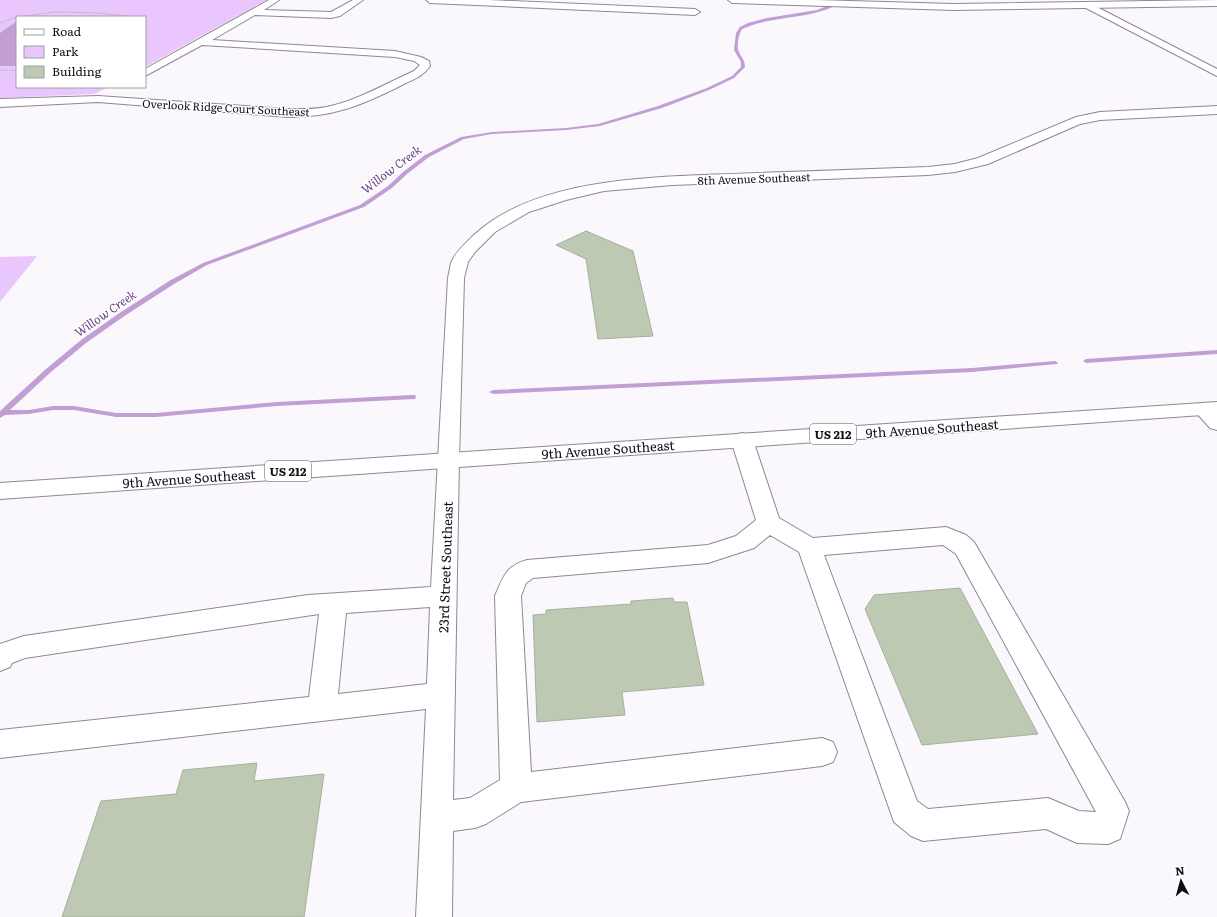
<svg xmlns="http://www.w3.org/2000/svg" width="1217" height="917" viewBox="0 0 1217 917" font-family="Literata,serif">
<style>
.green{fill:#e9c7fe}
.water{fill:#c19fd5}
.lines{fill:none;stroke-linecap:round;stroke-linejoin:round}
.stream{fill:#c19fd5;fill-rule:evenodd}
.building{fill:#bec9b3;stroke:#a6b09b}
.minor-casing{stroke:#918598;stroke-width:2}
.major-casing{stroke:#918598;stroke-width:2}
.path{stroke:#aba7ad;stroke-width:1;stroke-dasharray:1.5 1.5;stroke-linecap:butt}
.minor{fill:#fff;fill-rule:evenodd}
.major{fill:#fff;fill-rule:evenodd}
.labels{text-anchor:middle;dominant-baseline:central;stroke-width:3;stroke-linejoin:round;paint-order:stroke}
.far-street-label{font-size:11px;fill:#110d14;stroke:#fff}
.far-water-label{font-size:12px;font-style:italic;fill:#693e81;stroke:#fff}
.shield{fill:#fff;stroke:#58565a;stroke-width:1}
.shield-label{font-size:12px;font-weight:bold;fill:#110d14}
.street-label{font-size:13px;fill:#110d14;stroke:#fff}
</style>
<rect width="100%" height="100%" fill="#fbf8fd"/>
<path class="green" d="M0,0H266L145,67V17H17V87H108L95,94L0,98Z
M37,256L0,302V257Z"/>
<path class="water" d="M17,21V66H0V33Z"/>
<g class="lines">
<path class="stream" d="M841,0H845C815,21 775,14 742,29C739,34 736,46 739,52C741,57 745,60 745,67L734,78L709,90L662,108L600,126L566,130L492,134L464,139L429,157L407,174L392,188L364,207L207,265L174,284L123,317L86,343L51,372L10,410H29L53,406H74L116,413H156L277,402L412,395H415L416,397L415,399L277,406L156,417H116L74,410H53L29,414L5,415L0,418V411L46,369L81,340L118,314L169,281L203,263L360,205L388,186L403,172L425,155L461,137L492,132L566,128L598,124L658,106L707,88L732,76L741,67V62L734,50L736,33L740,27L748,23L767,18L817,10Z
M1217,350V354L1086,363L1083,361L1086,359Z
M1055,361L1057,362L1058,363L1057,364L972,372L493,394L489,392L493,390L972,368Z"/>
</g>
<path class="building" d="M586,231L633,251L653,336L598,339L586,259L556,245Z
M960,588L1038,734L922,745L865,609L874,595Z
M673,598L674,602H687L704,685L622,692L625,715L537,722L533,615L546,614V610L631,604V601Z
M257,763L254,781L324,774L304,917H62L101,801L176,794L183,770Z"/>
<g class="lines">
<defs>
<path id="minor" d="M269,0H279L264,10L331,12L353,0H363L340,16L331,18L255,15L212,40L395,51L421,57L429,61L430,66C423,77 411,80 400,86C360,106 333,117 288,117L98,102L0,107V99L98,96L288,109C302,109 317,110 331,106C360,99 387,83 414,71L420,65L414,61L395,57L202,45L145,76V69Z
M426,0H489L695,9L700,12L695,15L430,3Z
M1089,3L1217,69V76L1086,8L1085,6Z
M1217,106V114L1100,120L1080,124L988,164L955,172L928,175L672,185L604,191L566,200L529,212L495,232L475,252L468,262L464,278L459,460L453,800L470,798L500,780L495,596C503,577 506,566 527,560L708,545L736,536L756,520L731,440L734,435L742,433L750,435L753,440L779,518L813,538L946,527L966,535L974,542L1124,800L1129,811L1120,839L1108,844L1077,843L1046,829L923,841L911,836L894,822L799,552L770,535L754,548L708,563L533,578L526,583L521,596L531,772L822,738L833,742L837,752L833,762L822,766L521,802L486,824L475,828L453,831L452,917H416L426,709L0,758V730L309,697L319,614L25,658L12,663L10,667L0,671V644L24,636L308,595L431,587L448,278C449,273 450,268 451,263C455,252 466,243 474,235C541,173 672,177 758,173C815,171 871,169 928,167L955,164L978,158L1076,117L1100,112ZM943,545L956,554L1096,812L1079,811L1048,798L928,809L917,801L824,555ZM430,607L427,684L338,694L346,613Z
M1203,403L1210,405L1217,411V430L1210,428L1193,409L1196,405Z"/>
<path id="major" d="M728,0H816L954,4L1217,0V6L954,10L732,3Z
M1217,402V414L0,499V483Z"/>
</defs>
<use href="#minor" class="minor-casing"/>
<use href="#major" class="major-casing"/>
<path class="path" d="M18,17L54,12L100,13L134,17
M0,23L17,17
M0,70H17"/>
<use href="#minor" class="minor"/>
<use href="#major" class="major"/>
</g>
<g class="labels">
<g class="far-street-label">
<text transform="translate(226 107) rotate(3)">Overlook Ridge Court Southeast</text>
<text transform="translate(754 178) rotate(-2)">8th Avenue Southeast</text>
</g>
<g class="far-water-label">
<text transform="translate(391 169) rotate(-37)">Willow Creek</text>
<text transform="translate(105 313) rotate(-35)">Willow Creek</text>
</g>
<g class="shield">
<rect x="810" y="424" width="46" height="20" rx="3"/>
<rect x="265" y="461" width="46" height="20" rx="3"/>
</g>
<g class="shield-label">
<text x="833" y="434">US 212</text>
<text x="288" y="471">US 212</text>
</g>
<g class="street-label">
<text transform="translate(932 428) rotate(-4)">9th Avenue Southeast</text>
<text transform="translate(608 449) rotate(-4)">9th Avenue Southeast</text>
<text transform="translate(189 478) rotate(-4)">9th Avenue Southeast</text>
<text transform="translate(445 567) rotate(-88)">23rd Street Southeast</text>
</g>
</g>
<rect x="16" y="16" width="130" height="72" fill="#ffffff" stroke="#a09ea1"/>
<rect x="24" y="29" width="20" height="6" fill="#ffffff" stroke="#a09ea1"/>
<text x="52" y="36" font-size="12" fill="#110d14">Road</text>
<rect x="24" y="46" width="20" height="12" fill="#e9c7fe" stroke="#a09ea1"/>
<text x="52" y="56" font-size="12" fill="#110d14">Park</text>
<rect x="24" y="66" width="20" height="12" fill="#bec9b3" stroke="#a09ea1"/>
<text x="52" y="76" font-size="12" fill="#110d14">Building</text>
<g transform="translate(1181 881) rotate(354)" stroke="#ffffff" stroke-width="3" paint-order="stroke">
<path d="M0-3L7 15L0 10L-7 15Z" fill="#110d14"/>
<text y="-6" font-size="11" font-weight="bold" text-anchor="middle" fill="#110d14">N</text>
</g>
</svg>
